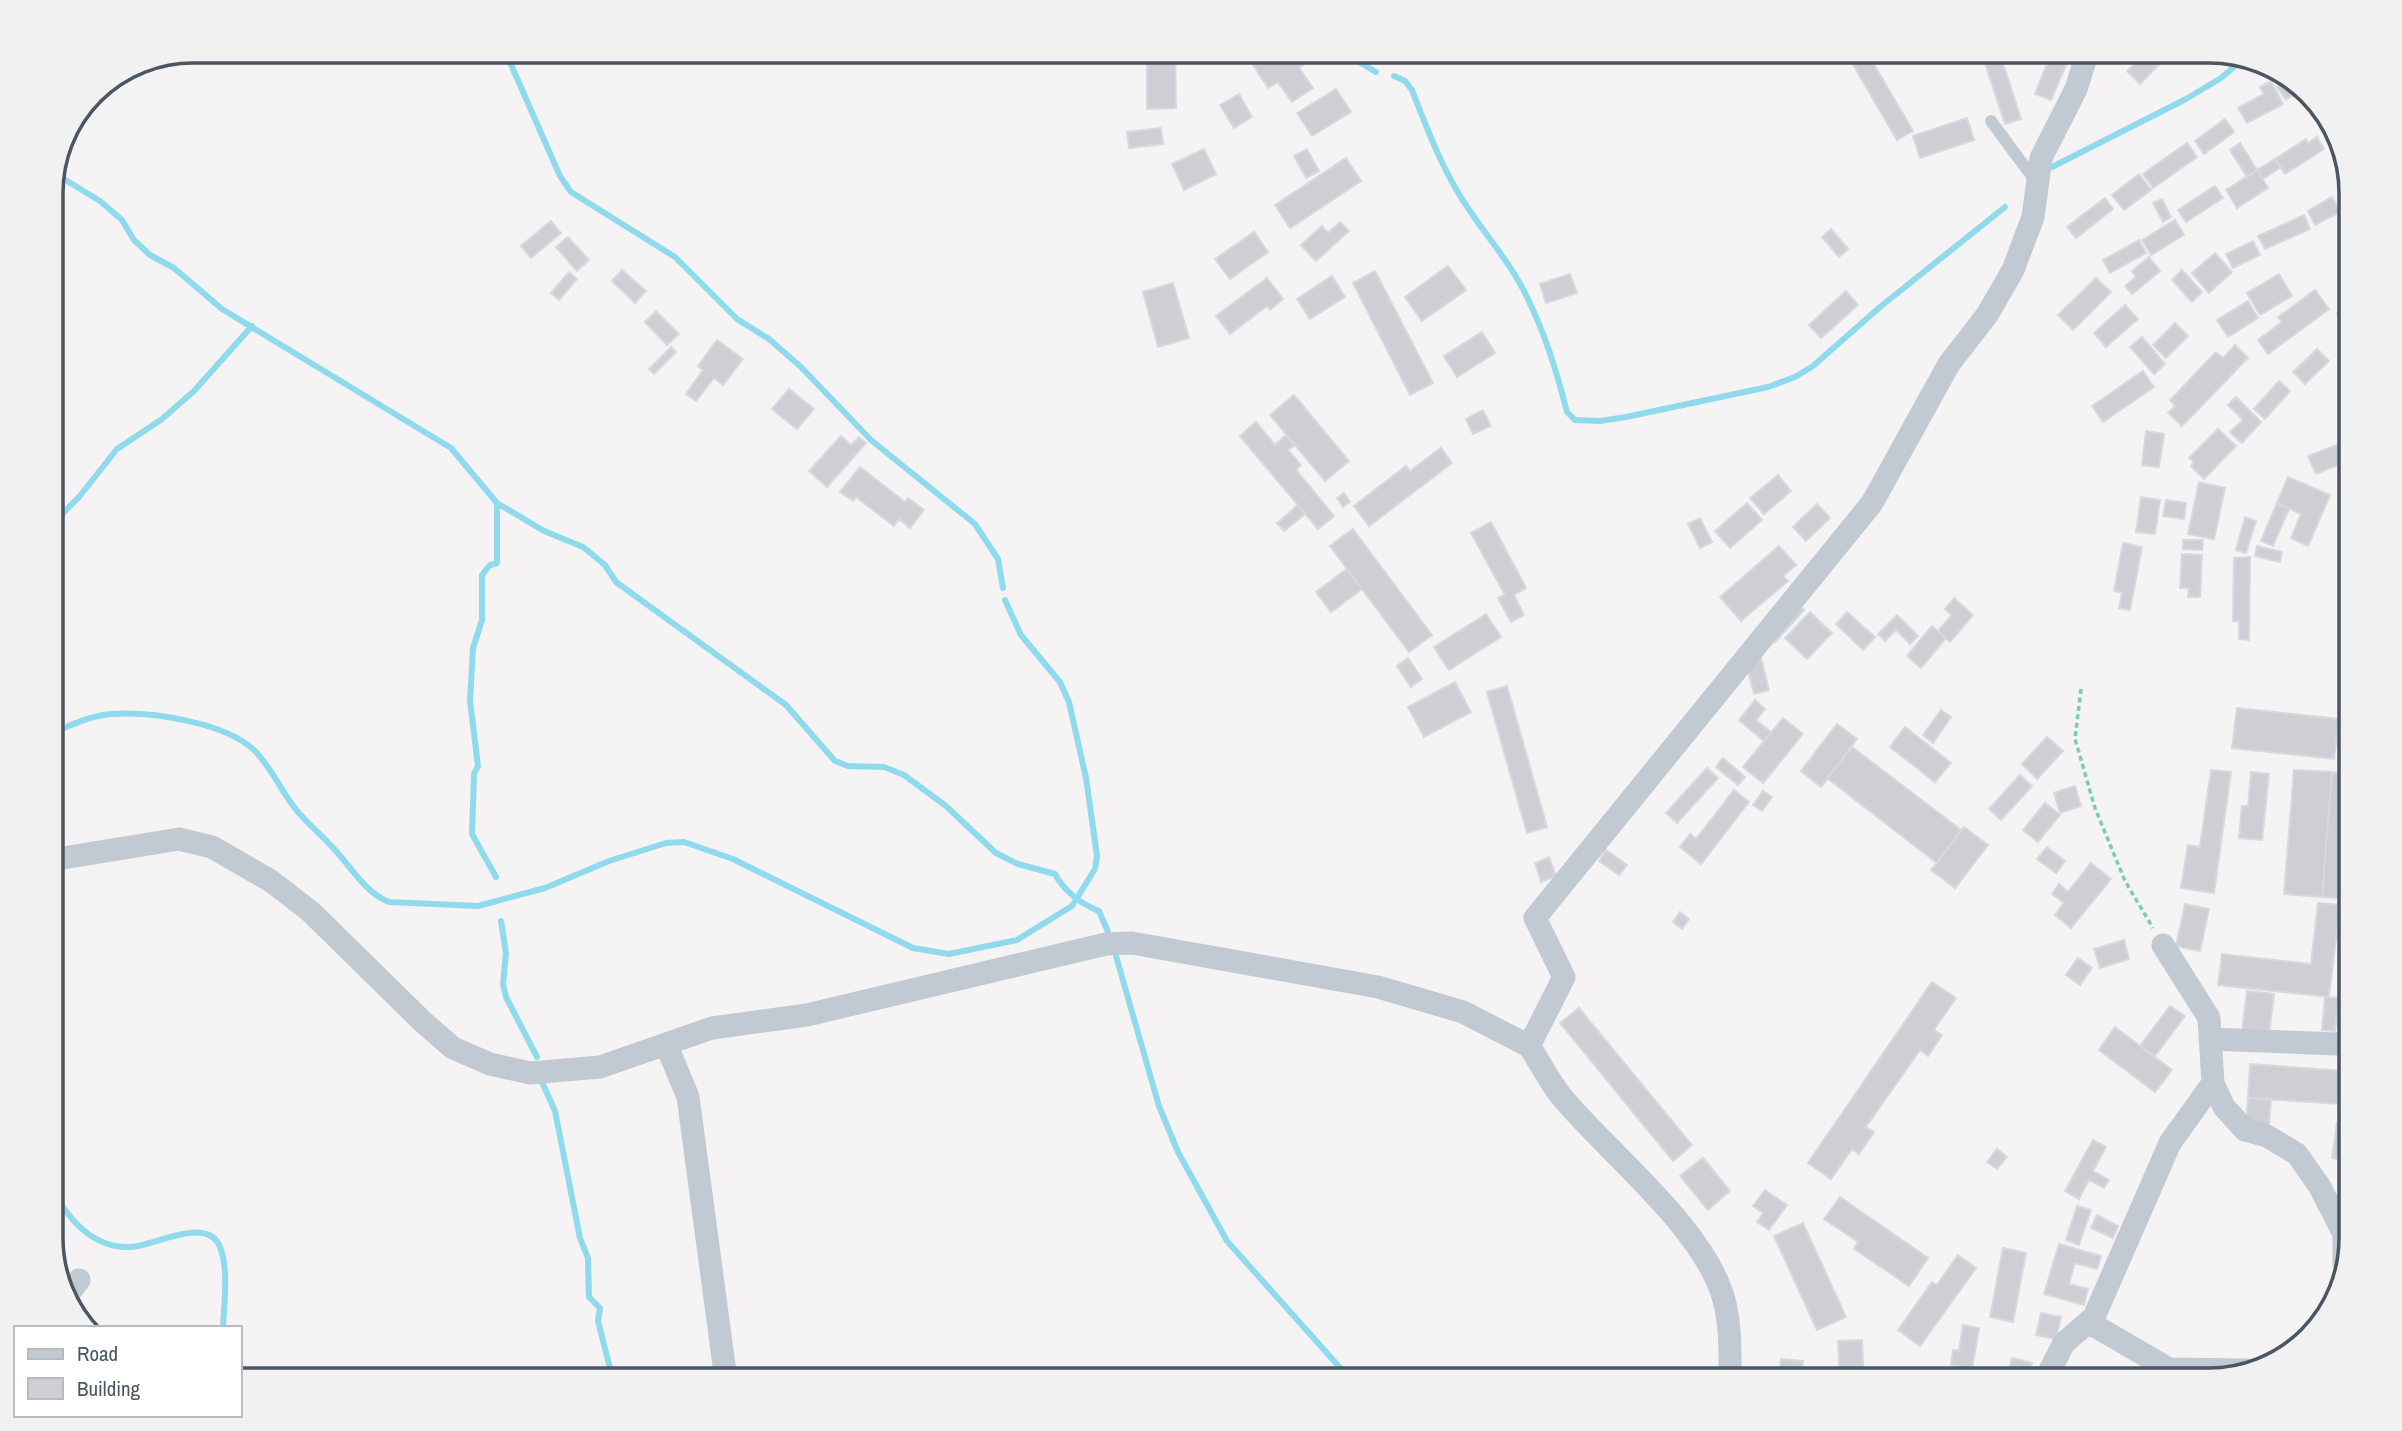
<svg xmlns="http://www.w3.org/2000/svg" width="2402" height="1431" viewBox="0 0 2402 1431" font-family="'Archivo Narrow',sans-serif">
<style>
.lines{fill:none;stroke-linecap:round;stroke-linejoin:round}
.stream{stroke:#90daee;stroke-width:6}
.building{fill:#cdcfd5;stroke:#d7d9de;stroke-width:2}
.path{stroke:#7ad0a6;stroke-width:3.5;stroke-dasharray:5 3.5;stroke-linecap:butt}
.service{stroke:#c1cad2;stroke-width:12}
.minor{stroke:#c1cad2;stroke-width:23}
.rim{fill:none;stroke:#4a5661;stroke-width:3.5}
</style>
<rect width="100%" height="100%" fill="#f5f3f3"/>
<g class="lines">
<path class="stream" d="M505,51L560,176L571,192L675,257L737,319L769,339L801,367L871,440L975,524L998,559L1003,588
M1356,51L1361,63L1376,72
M1394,76L1405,81L1412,90C1428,131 1444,174 1470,211C1488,238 1509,261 1524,291C1544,330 1556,369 1567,412L1575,420L1600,421L1626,417L1768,387L1795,377L1813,366L1880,307L2005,207
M2052,167L2186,99L2221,78L2242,60
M54,173L100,201L122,220L134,240L150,255L174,268L222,309L451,448L497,503L544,531L583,547L605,565L616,582L786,705L835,761L848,766L884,767L904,775L946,806L996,853L1018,864L1055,874C1064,891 1081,904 1099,911L1108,932
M51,525L79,497L117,449L162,419L194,391L252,326
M51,733C70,726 91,715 112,714C151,711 227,723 255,751C273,769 282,794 298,812C310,826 324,837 336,851C352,869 366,893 389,902L478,906L545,888L609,861L666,843L684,842L733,859L913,948L949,954L1017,940L1072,906L1095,869L1097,856L1086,778L1069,702L1060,682L1021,635L1005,600
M496,877L472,834L474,774L478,766L470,701L473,648L482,620V575L490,565L497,563V503
M501,921L506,953L503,984L506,997L537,1057
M1116,956L1159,1106L1178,1152L1227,1241L1351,1380
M542,1082L555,1111L580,1238L588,1258L589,1297L600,1308L598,1321L613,1380
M51,1186C66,1218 93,1249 131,1247C155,1246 207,1215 220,1247C229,1270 224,1304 223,1328"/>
</g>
<path class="building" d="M1147,51H1175L1176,108L1147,109Z
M1257,51H1293L1303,65L1299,68L1313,88L1292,102L1278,82L1268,88L1248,57Z
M1845,51H1866L1913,131L1897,140Z
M1981,51H1999L2021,119L2005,124Z
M2052,51H2072L2051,100L2035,94Z
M2142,51H2158L2165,58L2140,84L2127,71L2145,53Z
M2289,79L2300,90L2286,100L2277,87Z
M2271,81L2283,104L2247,123L2238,108L2264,94L2260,87Z
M1336,89L1351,112L1312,136L1297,113Z
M1239,94L1252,117L1234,128L1220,105Z
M1967,118L1974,140L1920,158L1913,136Z
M2225,119L2234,132L2204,154L2195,141Z
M1161,128L1163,144L1129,148L1127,132Z
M2317,137L2324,149L2285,174L2275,159L2306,139L2308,143Z
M2187,143L2197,157L2153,188L2143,174Z
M2240,143L2257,170L2247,177L2230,150Z
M1204,149L1216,174L1184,190L1172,164Z
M1307,149L1319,171L1306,178L1294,156Z
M1346,158L1361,181L1290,228L1275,205Z
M2275,159L2281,167L2263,179L2257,170Z
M2257,170L2268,188L2237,208L2226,190Z
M2139,174L2151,190L2124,210L2112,195Z
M2215,186L2223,198L2186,222L2178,210Z
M2332,197L2340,212L2315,225L2308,211Z
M2105,198L2113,209L2076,238L2067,227Z
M2162,199L2171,217L2163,222L2153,203Z
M2304,215L2310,229L2265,249L2258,236Z
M2175,220L2184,235L2151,255L2142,240Z
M551,221L561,233L531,258L521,246Z
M1340,222L1349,231L1316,261L1301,245L1322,226L1328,233Z
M1831,229L1848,249L1839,257L1822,237Z
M1254,232L1268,252L1230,279L1215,259Z
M568,237L589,260L577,271L556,247Z
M2139,240L2146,253L2110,273L2103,260Z
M2253,241L2260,255L2233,268L2226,254Z
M2215,253L2232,272L2209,293L2192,273Z
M2149,257L2160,271L2132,294L2125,286L2136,277L2132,271Z
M1448,266L1466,290L1422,321L1405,297Z
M622,270L646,291L635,303L612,281Z
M2182,270L2202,292L2192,302L2172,280Z
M1375,271L1433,383L1410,395L1353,283Z
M569,272L577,279L559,300L551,293Z
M1570,274L1577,293L1546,303L1540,284Z
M2279,274L2292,296L2260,315L2247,293Z
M1332,276L1345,297L1310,319L1297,299Z
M1267,278L1283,299L1270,310L1267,306L1230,334L1216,316Z
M2096,278L2111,292L2073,330L2058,315Z
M1173,283L1189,338L1158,347L1143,292Z
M2315,290L2329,309L2268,354L2258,340L2282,322L2278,317Z
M1846,291L1858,305L1821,338L1809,325Z
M2248,301L2258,318L2228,337L2217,320Z
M2351,301V326L2349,327L2337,314Z
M2125,305L2138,319L2106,347L2094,333Z
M656,311L679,334L667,345L645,322Z
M2175,323L2188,336L2166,358L2153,345Z
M1482,332L1495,353L1457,377L1444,356Z
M2142,337L2165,364L2154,374L2130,347Z
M717,340L743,359L723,385L714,378L696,401L686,394L703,370L698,366Z
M2235,345L2248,358L2182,426L2168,413L2175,406L2170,400L2216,352L2223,358Z
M671,347L676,352L654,374L649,369Z
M2317,349L2329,361L2305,384L2293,372Z
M2143,371L2154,387L2103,422L2092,406Z
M2279,381L2290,391L2265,419L2254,409Z
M789,389L814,409L797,429L772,409Z
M1294,395L1349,461L1325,481L1270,415Z
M2236,397L2261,422L2242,443L2230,432L2243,420L2228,405Z
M1483,410L1491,426L1473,434L1466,419Z
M1256,422L1275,445L1286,435L1295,445L1288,450L1301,465L1296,470L1334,516L1318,529L1240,436Z
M2218,429L2236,446L2204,479L2191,466L2194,462L2189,458Z
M2146,431L2164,434L2159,467L2142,465Z
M841,436L851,445L859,437L866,443L827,487L809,471Z
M2344,442L2351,460L2316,474L2308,456Z
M1441,448L1452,463L1369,526L1354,506L1406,466L1410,471Z
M860,467L905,502L908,498L924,510L910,528L899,519L894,526L856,497L853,501L840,492Z
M1778,475L1791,491L1764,514L1750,498Z
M2288,477L2330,495L2308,546L2291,538L2301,514L2277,503Z
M2199,482L2225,488L2214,539L2188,534Z
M1344,493L1350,502L1343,507L1337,498Z
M2141,497L2160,500L2155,534L2136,532Z
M2166,500L2186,503L2184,519L2163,516Z
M1747,503L1762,520L1730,548L1715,531Z
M2277,503L2289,509L2273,546L2261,541Z
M1817,504L1830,518L1806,541L1793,527Z
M1298,505L1305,514L1284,531L1277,523Z
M2245,517L2256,521L2246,553L2236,550Z
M1700,518L1712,542L1700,548L1688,524Z
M1491,522L1526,588L1514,595L1524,615L1511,622L1498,598L1505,595L1471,533Z
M1353,529L1432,635L1409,652L1330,546Z
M2183,540H2203L2202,550L2183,549Z
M2123,543L2142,547L2130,610L2119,608L2122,593L2114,591Z
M1779,546L1796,565L1783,576L1788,581L1741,621L1720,597Z
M2257,546L2282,552L2280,562L2255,556Z
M2182,554L2202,555L2200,597H2188L2189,588H2180Z
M2250,557L2249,640L2239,639V621H2233L2234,558Z
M1347,569L1362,589L1331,612L1316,592Z
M1954,598L1973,615L1950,642L1938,631L1952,615L1945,609Z
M1797,603L1804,610L1775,642L1768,636Z
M1810,612L1832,633L1807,659L1785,638Z
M1847,612L1875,637L1863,650L1836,624Z
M1486,614L1501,637L1449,670L1434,647Z
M1897,615L1918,636L1910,644L1896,630L1885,641L1878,634Z
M1932,626L1946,638L1921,668L1907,656Z
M1408,658L1422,679L1411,687L1397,666Z
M1761,658L1769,690L1754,694L1746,663Z
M1455,682L1471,712L1424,737L1408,707Z
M1507,686L1547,827L1527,833L1487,692Z
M1755,700L1765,709L1756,720L1771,732L1764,741L1739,720Z
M2237,708L2339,719L2334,759L2232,748Z
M1941,710L1951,717L1933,743L1923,735Z
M1783,718L1803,734L1763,783L1743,767Z
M1837,724L1857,739L1821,787L1801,771Z
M1905,727L1951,763L1935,782L1890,747Z
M2047,737L2063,751L2037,779L2022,764Z
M1852,747L1961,830L1937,863L1827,778Z
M1723,758L1745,777L1738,785L1716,767Z
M1707,768L1718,778L1677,823L1666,813Z
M2211,770L2231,772L2214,893L2181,888L2188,845L2200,847Z
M2294,770L2332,772L2322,897L2284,894Z
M2251,772L2269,774L2262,840L2239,838L2242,806H2248Z
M2332,772L2348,774L2338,898L2322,897Z
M2020,775L2032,786L2001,820L1989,809Z
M2075,786L2081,806L2060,813L2054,793Z
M1734,790L1749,802L1701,864L1680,847L1690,834L1696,839Z
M1763,791L1772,797L1762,811L1753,805Z
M2045,803L2060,815L2038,842L2023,830Z
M1964,827L1988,845L1955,888L1931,870Z
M2047,847L2065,861L2056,873L2037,859Z
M1606,850L1627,865L1619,875L1599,861Z
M1549,857L1556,876L1541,882L1535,863Z
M2091,863L2111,879L2071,928L2055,915L2064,903L2052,894L2059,884L2068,892Z
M2318,903L2340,905L2329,997L2218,985L2222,954L2311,964Z
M2185,904L2209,909L2200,951L2176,946Z
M1680,912L1689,919L1682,929L1673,922Z
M2124,940L2129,959L2100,968L2094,949Z
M2078,958L2092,968L2080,985L2066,975Z
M1932,982L1956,998L1934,1030L1942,1035L1928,1056L1920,1050L1866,1127L1874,1132L1859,1154L1852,1149L1831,1179L1808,1163Z
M2247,991L2274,994L2269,1035L2242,1032Z
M2325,997L2339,998L2335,1031L2322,1030Z
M2170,1006L2185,1016L2154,1057L2140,1046Z
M1579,1008L1692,1145L1673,1161L1560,1023Z
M2115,1027L2172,1070L2155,1092L2099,1050Z
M2250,1064L2345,1071L2342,1104L2248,1098Z
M2248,1098L2271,1099L2269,1125L2246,1123Z
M2337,1123L2351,1125V1161L2332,1158Z
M2093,1140L2106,1147L2093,1171L2109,1180L2104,1188L2089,1180L2079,1199L2065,1191Z
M1997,1149L2007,1157L1997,1169L1987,1162Z
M1703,1158L1730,1191L1708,1210L1680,1176Z
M1765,1190L1787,1205L1769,1230L1757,1222L1763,1213L1753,1206Z
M1840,1197L1928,1258L1909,1286L1854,1249L1858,1242L1824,1219Z
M2077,1206L2091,1210L2079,1245L2066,1240Z
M2097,1215L2118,1226L2113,1238L2091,1228Z
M1803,1223L1846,1317L1817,1330L1774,1236Z
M2059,1244L2101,1256L2097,1269L2075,1263L2069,1284L2088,1289L2084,1305L2044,1294Z
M2003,1248L2026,1253L2013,1322L1990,1317Z
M1958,1255L1976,1268L1920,1346L1898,1330L1932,1282L1937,1285Z
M2041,1313L2061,1317L2056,1339L2036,1335Z
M1963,1325L1979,1328L1972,1369L1951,1365L1953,1350L1959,1351Z
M1862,1340L1864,1380H1840L1838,1341Z
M2012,1358L2032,1363L2028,1380H2006Z
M1781,1359L1803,1361L1800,1380H1778Z"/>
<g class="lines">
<path class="path" d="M2081,689L2075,739L2095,808L2125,881L2153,928"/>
<path class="service" d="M1991,121L2037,183"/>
<path class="minor" d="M51,860L179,839L212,847L271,881L311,912L423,1022L453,1048L490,1064L530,1073L600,1067L712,1028L807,1015L1106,944L1132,943L1378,987L1463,1012L1529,1046
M2210,1039L2338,1044
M666,1044L688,1097L726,1380
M2213,1083L2224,1107L2245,1130L2267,1136L2297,1154L2320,1187L2344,1234V1263
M66,1297L79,1280
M2088,1322L2169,1369L2246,1370
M1730,1380C1730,1354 1731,1326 1724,1300C1705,1228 1608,1153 1561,1096C1549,1081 1540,1062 1529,1046L1564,977L1535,918L1872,503L1949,364L1987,315L2013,270L2033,217L2041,158L2076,89L2088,51
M2045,1380L2064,1343L2094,1317L2170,1143L2213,1083L2209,1018L2163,945"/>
</g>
<path d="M0 0H2402V1431H0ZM193 63H2209A130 130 0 0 1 2339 193V1238A130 130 0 0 1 2209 1368H193A130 130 0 0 1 63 1238V193A130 130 0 0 1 193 63Z" fill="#f1f1f2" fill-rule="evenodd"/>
<path class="rim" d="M193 63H2209A130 130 0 0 1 2339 193V1238A130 130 0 0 1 2209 1368H193A130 130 0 0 1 63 1238V193A130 130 0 0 1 193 63Z"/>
<rect x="14" y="1326" width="228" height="91" fill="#ffffff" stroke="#b7bbc0" stroke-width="2"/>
<rect x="28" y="1349" width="35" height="10" fill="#c1cad2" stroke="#b7bbc0" stroke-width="2"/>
<text x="77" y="1361" font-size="21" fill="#4a5661">Road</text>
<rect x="28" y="1378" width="35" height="21" fill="#cdcfd5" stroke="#b7bbc0" stroke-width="2"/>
<text x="77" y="1396" font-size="21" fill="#4a5661">Building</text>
</svg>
